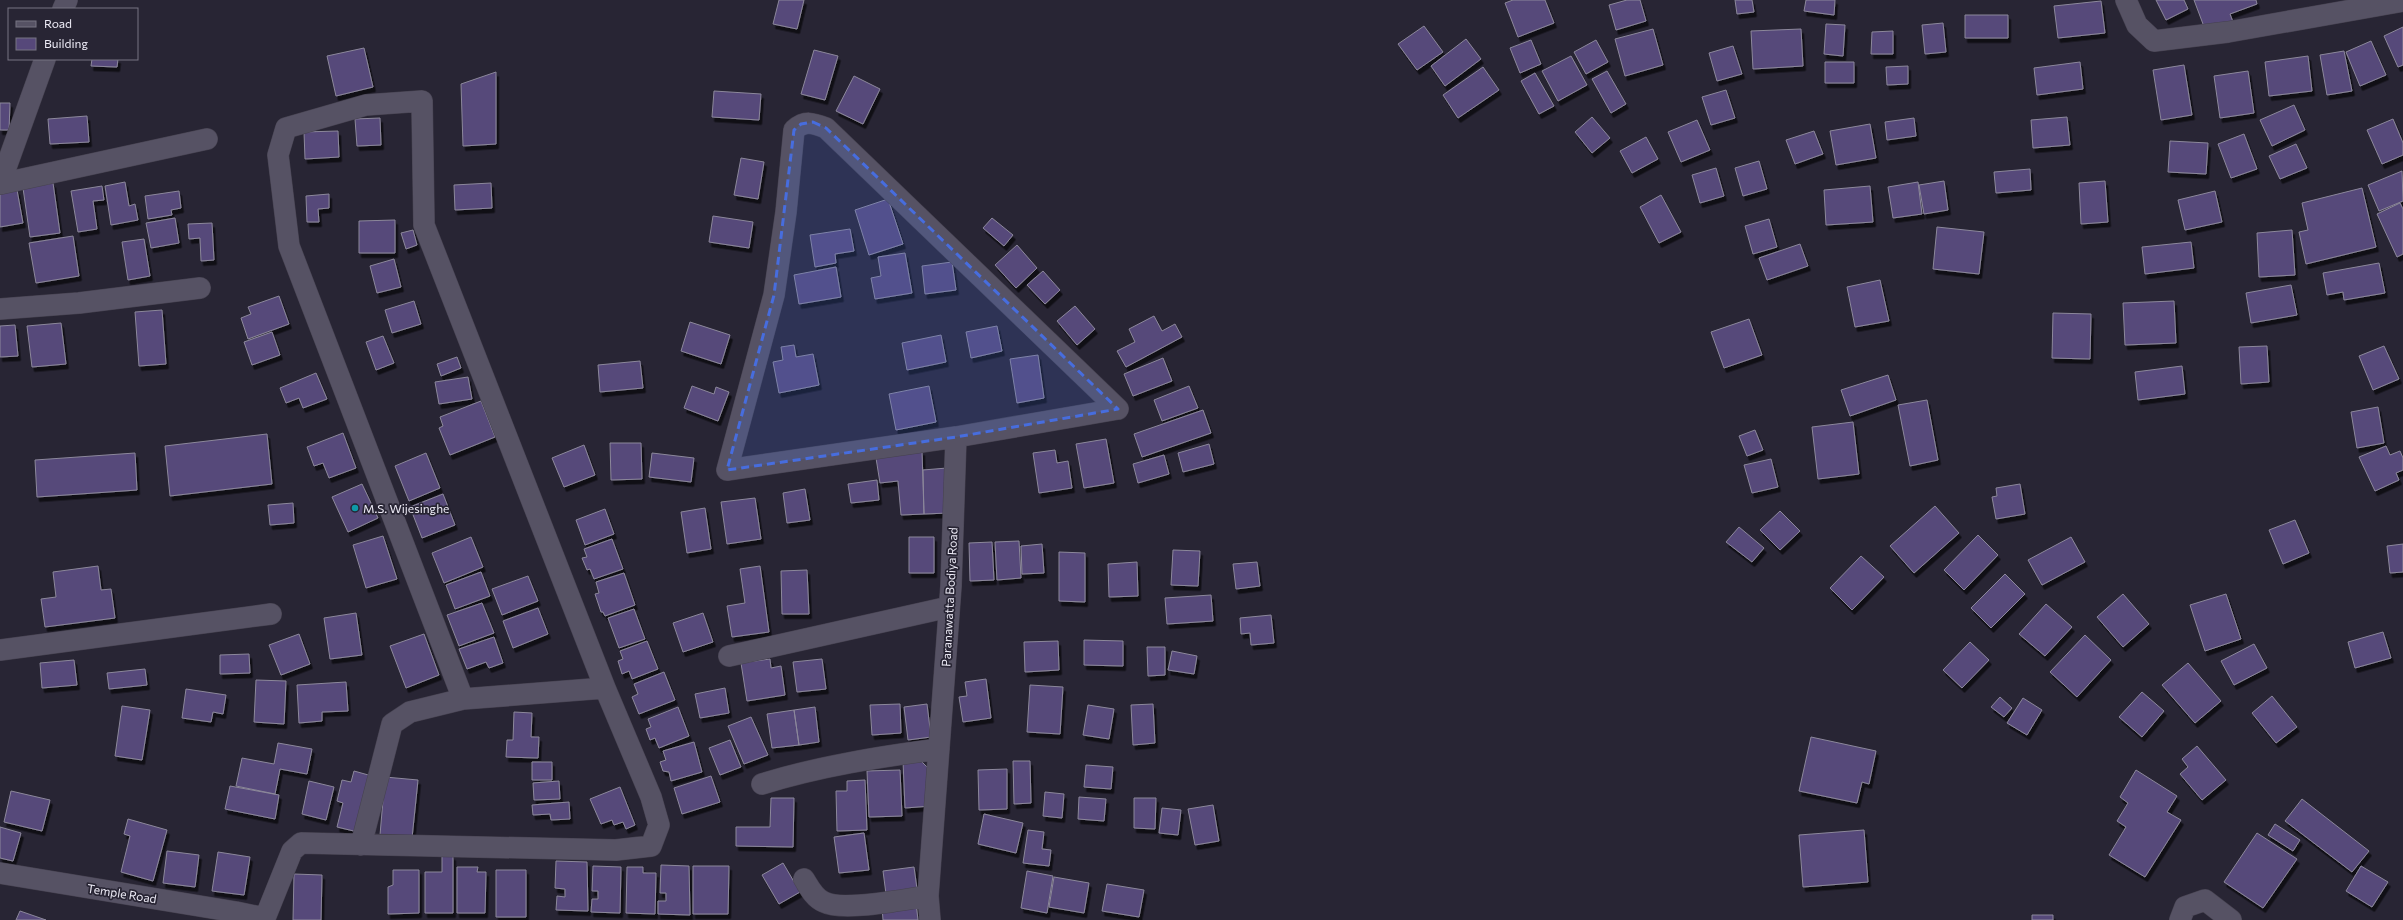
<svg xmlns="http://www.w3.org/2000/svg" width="2403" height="920" viewBox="0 0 2403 920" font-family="Commissioner,sans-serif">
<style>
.building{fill:#56487a;stroke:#8c889b;filter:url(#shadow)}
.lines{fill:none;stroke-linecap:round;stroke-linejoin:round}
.minor-casing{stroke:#464250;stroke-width:22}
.minor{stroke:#565264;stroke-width:21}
.marked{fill:#476dde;fill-opacity:0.2;stroke:#476dde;stroke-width:3;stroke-dasharray:8 5;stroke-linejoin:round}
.culture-dot{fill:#0f9aa8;stroke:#282534;stroke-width:1.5}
.labels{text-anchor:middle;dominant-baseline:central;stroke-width:3.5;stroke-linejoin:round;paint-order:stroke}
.poi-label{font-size:12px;fill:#edebf6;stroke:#282534;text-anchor:start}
.street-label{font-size:12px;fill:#edebf6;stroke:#282534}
</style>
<defs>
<filter id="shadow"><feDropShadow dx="2.5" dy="4.5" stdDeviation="0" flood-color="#0009"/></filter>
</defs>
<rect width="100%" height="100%" fill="#282534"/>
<path class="building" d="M779,0H804L797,29L773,24Z
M1513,0H1545L1554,23L1518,37L1505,3Z
M1627,0H1640L1646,21L1616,30L1609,5Z
M1735,0H1752L1754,12L1737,14Z
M1806,0H1835L1834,15L1804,11Z
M2156,0H2184L2188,9L2166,20Z
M2194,0H2256L2257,4L2230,14L2233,22L2206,32Z
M2101,1L2105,33L2058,38L2054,6Z
M1965,15H2008V38H1965Z
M1943,23L1946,52L1925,54L1922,25Z
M1826,24L1845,25L1843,56L1824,54Z
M1424,26L1443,52L1417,70L1398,44Z
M2403,27V65L2398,67L2384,36Z
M1653,29L1663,65L1625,76L1615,39Z
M1801,29L1803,66L1753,69L1751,31Z
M1893,31V54H1871L1872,32Z
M1466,39L1481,59L1445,86L1431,66Z
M1531,40L1541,64L1520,73L1510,48Z
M1596,40L1608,62L1586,74L1574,52Z
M2371,41L2386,75L2360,86L2346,52Z
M1733,46L1742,74L1717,81L1709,53Z
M364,48L373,87L336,96L327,56Z
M814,50L838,56L825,100L801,94Z
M2344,51L2352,91L2327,95L2320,55Z
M1571,56L1587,85L1558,101L1542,71Z
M2308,56L2312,91L2269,96L2265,62Z
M92,59H118L117,67L91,66Z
M1825,62H1854V83H1825Z
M2080,62L2083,89L2037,95L2034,68Z
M2184,65L2192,115L2161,120L2153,70Z
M1908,66V84L1887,85L1886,67Z
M1483,67L1499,90L1458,118L1443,95Z
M1607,71L1626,104L1611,113L1592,79Z
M2248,71L2254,113L2220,118L2214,76Z
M496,72V144L463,146L461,84Z
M1535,73L1554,106L1539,114L1521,81Z
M854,76L880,89L863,124L836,111Z
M1726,90L1735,118L1711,125L1702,97Z
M714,91L761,94L759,120L712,117Z
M0,103H10L9,130H0Z
M2294,105L2305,130L2272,146L2260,120Z
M87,116L89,142L50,144L48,119Z
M1592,117L1610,138L1592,153L1575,132Z
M2067,117L2070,145L2033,148L2031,120Z
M380,118L381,145L357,146L355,119Z
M1914,118L1916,136L1887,140L1885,122Z
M2393,119L2403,143V155L2382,164L2367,130Z
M1697,120L1710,150L1681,162L1668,132Z
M1870,124L1876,158L1836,165L1830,131Z
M338,131L339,157L305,159L304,132Z
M1814,131L1823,154L1795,164L1786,140Z
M2244,134L2257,169L2231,178L2218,144Z
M1646,137L1658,159L1632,173L1620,151Z
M2170,141L2208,143L2206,174L2168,172Z
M2296,144L2307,168L2280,179L2269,156Z
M741,158L764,162L758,199L734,195Z
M1759,161L1767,189L1743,196L1735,168Z
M1716,168L1724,196L1700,203L1692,175Z
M2030,169L2031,190L1996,193L1994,172Z
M2402,171L2403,201L2379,211L2368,185Z
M1944,181L1948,210L1924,214L1919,185Z
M2105,181L2108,222L2081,224L2079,183Z
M125,182L129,206L135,204L138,220L111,225L105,186Z
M1918,182L1922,214L1893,218L1888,187Z
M53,183L60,233L30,237L23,188Z
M491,183L492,208L455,210L454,185Z
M102,186L104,200L93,201L97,229L78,232L71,191Z
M1870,186L1873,222L1826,225L1824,190Z
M2362,188L2376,247L2306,264L2299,232L2308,230L2302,203Z
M17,190L23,223L0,227V193Z
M179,191L181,208L171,210L172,215L148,219L145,196Z
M2215,191L2222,222L2185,230L2178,200Z
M329,194V208L318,209L319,222H307L306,196Z
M1661,195L1681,232L1659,243L1640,207Z
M888,199L903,244L869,255L855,210Z
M2400,203L2403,209V254L2397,257L2377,214Z
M713,216L753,222L749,248L709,242Z
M175,218L179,243L151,248L146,223Z
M992,218L1013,235L1004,246L983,228Z
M1769,219L1777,247L1753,254L1745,226Z
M395,220V253H359V221Z
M212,223L214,260L201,261L200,238L189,239L188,224Z
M1937,227L1984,232L1979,274L1933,269Z
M850,229L854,251L835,254L836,263L815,267L810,235Z
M413,230L417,245L406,249L401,233Z
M2292,230L2295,275L2259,277L2257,233Z
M73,236L79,276L36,283L29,243Z
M144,239L150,276L128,280L122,242Z
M2191,242L2194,268L2145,274L2142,247Z
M1800,244L1808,266L1767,280L1759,258Z
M1017,245L1037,268L1016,288L995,265Z
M905,253L912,293L875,299L871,278L881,276L878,257Z
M394,259L401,287L377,293L370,266Z
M952,262L956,290L925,294L922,266Z
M2379,263L2385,293L2344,300L2343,292L2327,295L2323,273Z
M836,267L841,297L799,304L794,275Z
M1043,271L1060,290L1045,304L1027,285Z
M1880,280L1889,321L1855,327L1847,287Z
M2291,285L2297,315L2251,323L2246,293Z
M279,296L289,324L248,339L241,318L251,314L248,307Z
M414,301L421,324L392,333L385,310Z
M2174,301L2176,343L2125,345L2123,303Z
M1075,306L1095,329L1077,345L1057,321Z
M162,310L166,364L139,366L135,312Z
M2053,313L2091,314L2090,359L2052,358Z
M1154,316L1162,331L1175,324L1182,337L1126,367L1117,351L1135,342L1129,329Z
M1749,319L1762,355L1724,368L1711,332Z
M690,322L730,335L721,364L681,351Z
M61,323L66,364L32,367L27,326Z
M15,325L18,356L0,357V326Z
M997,326L1002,351L971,358L966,332Z
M272,332L280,355L252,365L244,342Z
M941,335L946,362L907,370L902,343Z
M383,336L394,363L376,370L366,342Z
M794,345L796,357L813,354L819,385L779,393L773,362L783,360L781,347Z
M2267,346L2269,382L2241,384L2239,347Z
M2384,346L2399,379L2373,390L2359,356Z
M1038,355L1044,398L1017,403L1010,359Z
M457,357L461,368L441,376L437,364Z
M1163,358L1172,381L1133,396L1124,374Z
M640,361L643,388L600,392L598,365Z
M2182,366L2185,394L2138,400L2135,372Z
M316,373L327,399L303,408L299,398L286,403L280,388Z
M1888,375L1896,400L1850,416L1841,390Z
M468,377L472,399L439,404L435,382Z
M692,386L714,394L716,387L729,392L718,421L684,408Z
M929,386L936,422L896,430L889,394Z
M1189,386L1198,408L1162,421L1154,400Z
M1927,400L1938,460L1910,466L1898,405Z
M481,401L495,437L450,455L439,428L443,426L440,417Z
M2378,407L2384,443L2357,448L2351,412Z
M1203,410L1211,433L1142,457L1134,434Z
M1853,422L1859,474L1818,479L1812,427Z
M1755,430L1763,450L1747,456L1739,436Z
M343,433L356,468L329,478L323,463L314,466L307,447Z
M267,434L272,484L170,496L165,446Z
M1106,439L1114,483L1084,488L1076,444Z
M610,443H641L642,479L611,480Z
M1209,444L1214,464L1183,472L1178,453Z
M584,445L595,475L564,487L552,458Z
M2386,446L2390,455L2400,451L2403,458V470L2396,473L2399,480L2375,491L2359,457Z
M1055,450L1057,463L1068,461L1072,488L1039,493L1033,453Z
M922,451L924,514L901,515L898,481L880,483L876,458Z
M135,453L137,490L37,497L35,460Z
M426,453L440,488L409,501L395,466Z
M652,453L694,458L691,482L649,477Z
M1164,455L1169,474L1138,483L1133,464Z
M1771,459L1778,487L1752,493L1744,465Z
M947,468L948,513L924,514L923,470Z
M877,480L879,500L851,503L848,484Z
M362,484L378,518L348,532L332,497Z
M2020,484L2025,514L1996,519L1992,497L1997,496L1996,488Z
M805,489L810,520L787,523L783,493Z
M443,494L455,525L422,538L410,507Z
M755,498L761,539L727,544L721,502Z
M293,503L294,523L270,525L268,505Z
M1935,506L1959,533L1914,573L1890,546Z
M705,508L711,549L687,553L681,512Z
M605,509L614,534L585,545L576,520Z
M1780,511L1800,531L1780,550L1760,530Z
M2295,520L2309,553L2283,564L2269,530Z
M1739,527L1764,548L1752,562L1726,542Z
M1978,535L1998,555L1964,590L1944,570Z
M383,536L397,579L366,588L353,545Z
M471,537L483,567L444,583L432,553Z
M909,537H934V573H909Z
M2071,537L2085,562L2042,585L2028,560Z
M612,539L623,569L594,579L590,569L587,570L582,558L587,557L584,549Z
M1019,541L1021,578L997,580L995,542Z
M992,542L994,580L970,581L969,543Z
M1042,544L1044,573L1022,574L1021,546Z
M2403,544V572L2390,573L2387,546Z
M1173,550L1200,551L1198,586L1171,585Z
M1059,552L1085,553V602L1059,601Z
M1861,556L1884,577L1852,610L1830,588Z
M1137,562L1138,596L1109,597L1108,564Z
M1257,562L1260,586L1236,589L1233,564Z
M98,566L101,590L111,589L115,618L45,627L41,599L56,597L53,572Z
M760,566L769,632L732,637L727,606L745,603L740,569Z
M807,570L809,614H782L781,571Z
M481,572L490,596L455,609L446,585Z
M624,573L635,605L605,616L603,612H601L595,594L599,593L596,582Z
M2005,574L2025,594L1991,628L1971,608Z
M528,576L538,601L502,615L492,589Z
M2123,594L2149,624L2123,647L2097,617Z
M2226,594L2241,639L2205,651L2190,605Z
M1211,595L1213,621L1167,624L1165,598Z
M482,603L494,633L459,646L447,615Z
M2046,604L2072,627L2045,656L2019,634Z
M538,608L548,634L513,648L503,621Z
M634,609L645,639L619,648L608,618Z
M356,613L362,655L330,659L324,618Z
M703,613L713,642L683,652L673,623Z
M1271,615L1274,643L1251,645L1250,633L1241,634L1240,618Z
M2383,632L2391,658L2355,668L2348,642Z
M299,634L310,664L281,675L269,645Z
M424,634L439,675L406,688L390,646Z
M2085,635L2111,660L2077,697L2050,672Z
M494,637L503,663L489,668L486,662L467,669L459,649Z
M1084,640L1123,641V666L1084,665Z
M647,641L658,669L632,679L629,671L622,674L618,661L623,659L620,651Z
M1058,641L1059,670L1025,672L1024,642Z
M1970,642L1989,660L1962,688L1943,670Z
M2254,644L2267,668L2234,685L2221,661Z
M1147,647H1165V675L1148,676Z
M1172,651L1197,656L1194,674L1168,670Z
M249,654L250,673L220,674V655Z
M770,659L771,668L781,666L785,695L747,701L741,663Z
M822,659L826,689L797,692L793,662Z
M74,660L77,685L42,688L40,663Z
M2188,663L2221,701L2195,723L2162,685Z
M145,669L147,685L109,689L107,673Z
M664,672L675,700L639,714L632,697L638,694L634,684Z
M986,679L991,718L963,722L959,697L967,696L965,682Z
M256,680L286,681L284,724L254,722Z
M346,682L348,711L322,712V721L299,723L297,685Z
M1030,685L1063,687L1060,734L1027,732Z
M725,688L729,713L700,718L695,694Z
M186,689L226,695L223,714L213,712L211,722L182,718Z
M2142,692L2164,711L2142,737L2119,717Z
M2272,696L2297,727L2276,743L2252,713Z
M2000,697L2012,708L2004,717L1991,707Z
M2023,698L2042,710L2027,735L2007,723Z
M900,704L901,733L872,735L870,705Z
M927,704L931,737L908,740L904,707Z
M1153,704L1155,743L1133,745L1131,705Z
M1088,705L1114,709L1109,739L1083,735Z
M122,706L150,710L142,760L115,756Z
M678,707L689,736L659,748L655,738L650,740L646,729L651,727L648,719Z
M815,707L819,742L799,745L794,710Z
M794,710L799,745L772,748L767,714Z
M514,712L532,713L531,737H539L538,758L506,757L507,740H513Z
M751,717L768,755L744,764L728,726Z
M1811,737L1876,751L1869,784L1862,782L1857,803L1799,791Z
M730,740L741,767L720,775L709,748Z
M694,742L702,772L671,781L669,772L663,771L660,762L666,760L663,751Z
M278,743L312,749L307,774L280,769L275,794L236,786L242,758L274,764Z
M2197,746L2226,780L2202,800L2180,774L2188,767L2182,759Z
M920,760L929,769L931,806L905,808L903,761Z
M1013,761H1030L1031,803L1014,804Z
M532,762H552V780H532Z
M1086,765L1113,767L1111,789L1084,787Z
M1007,769V809L979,810L978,770Z
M900,770L902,816L869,817L867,771Z
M2136,770L2177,796L2167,812L2181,820L2145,877L2109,855L2126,827L2117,821L2128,803L2120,797Z
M354,771L372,776L358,832L337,827L343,803L337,801L342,780L351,782Z
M711,776L720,802L682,814L674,788Z
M385,777L418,780L412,838L380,835Z
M865,780L867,830L837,831L836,791H847V781Z
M309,781L334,787L326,820L302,814Z
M559,781L560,799L534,800L533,783Z
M230,786L279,795L275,819L225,809Z
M620,787L635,825L626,829L623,822L614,825L612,820L601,824L590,799Z
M11,791L50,800L42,831L4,822Z
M1045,792L1064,794L1062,818L1043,816Z
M1079,797L1106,799L1104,821L1078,819Z
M771,798H794L793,847L736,846V827H770Z
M1134,798H1156L1155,829L1134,828Z
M2302,799L2369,851L2352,872L2285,821Z
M569,802L570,819L551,820L550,814L533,815L532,805Z
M1213,805L1219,841L1195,845L1188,809Z
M1162,808L1181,810L1178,835L1159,833Z
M984,814L1023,823L1016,853L978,844Z
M128,819L167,830L153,881L121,872L130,836L124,834Z
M2275,824L2300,840L2293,851L2268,835Z
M0,827L21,833L13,861L0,858Z
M1028,830L1044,832L1042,849L1051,850L1049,866L1023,863Z
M1864,830L1868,882L1803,887L1799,835Z
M864,833L869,870L839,873L834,837Z
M2257,833L2297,859L2263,908L2224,882Z
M167,851L199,855L195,887L163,883Z
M218,852L250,857L244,895L212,891Z
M442,855L453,856V913H425V872H442Z
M556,861L587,862L588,911L556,910L557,896L565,897V889L555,888Z
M783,863L800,892L779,904L762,875Z
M661,865L689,866L690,915L658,914V901H666V893H660Z
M593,866L621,867L620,913L591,912L592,899H598V891H592Z
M693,866H729L728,914H693Z
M2361,866L2388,882L2372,907L2346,891Z
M457,867H478L477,872H486L485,913H457Z
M627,867H643V873H656L655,914L626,913Z
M914,867L917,889L886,894L883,871Z
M393,870H419V913L388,914V887L393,885Z
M496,870H526V917H496Z
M1027,871L1053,876L1047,913L1021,908Z
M294,874L322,875L321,920H293Z
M1054,877L1089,883L1084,913L1049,907Z
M1107,884L1144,890L1139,917L1102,911Z
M916,903L918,920H883L882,907Z
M20,911L46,920H16Z
M2032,915H2053V920H2032Z"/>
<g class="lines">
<defs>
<path id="minor" d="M2126,0L2137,25L2154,41L2228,32L2403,1
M63,9L67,0
M0,184L207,139
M0,184L45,59
M0,309L79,303L200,288
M956,437L727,470L774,295L786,212L794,130C805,120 813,123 826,128L1118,409
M0,650L271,614
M729,656L949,607
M463,699L289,246L278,155L286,128L366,105L422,101L424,225L605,688
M762,784C820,766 879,757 939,749
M0,873L236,912L235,920
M804,879C809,887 814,898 824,902C843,912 905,899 928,896
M236,912L265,918L292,851L301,843L616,850L651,846L659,825L651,797L605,688L463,699L410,712L392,724L361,845
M930,920L928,896L951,586L956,437L1118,409
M2180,920L2185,907L2205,900L2231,920"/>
</defs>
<use href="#minor" class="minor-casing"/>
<use href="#minor" class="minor"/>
</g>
<path class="marked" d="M813,122L826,128L1118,409L956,437L727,470L774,295L794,130L801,124Z"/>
<circle class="culture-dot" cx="355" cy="508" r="4"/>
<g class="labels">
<g class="poi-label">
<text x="363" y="508">M.S. Wijesinghe</text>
</g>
<g class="street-label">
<text transform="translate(949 597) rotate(-87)">Paranawatta Bodiya Road</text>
<text transform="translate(122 893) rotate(9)">Temple Road</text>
</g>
</g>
<rect x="8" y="8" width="130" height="52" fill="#282534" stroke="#777482"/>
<rect x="16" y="21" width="20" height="6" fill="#565264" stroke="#777482"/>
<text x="44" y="28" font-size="12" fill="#edebf6">Road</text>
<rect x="16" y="38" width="20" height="12" fill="#56487a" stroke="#777482"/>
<text x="44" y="48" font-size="12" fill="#edebf6">Building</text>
</svg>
